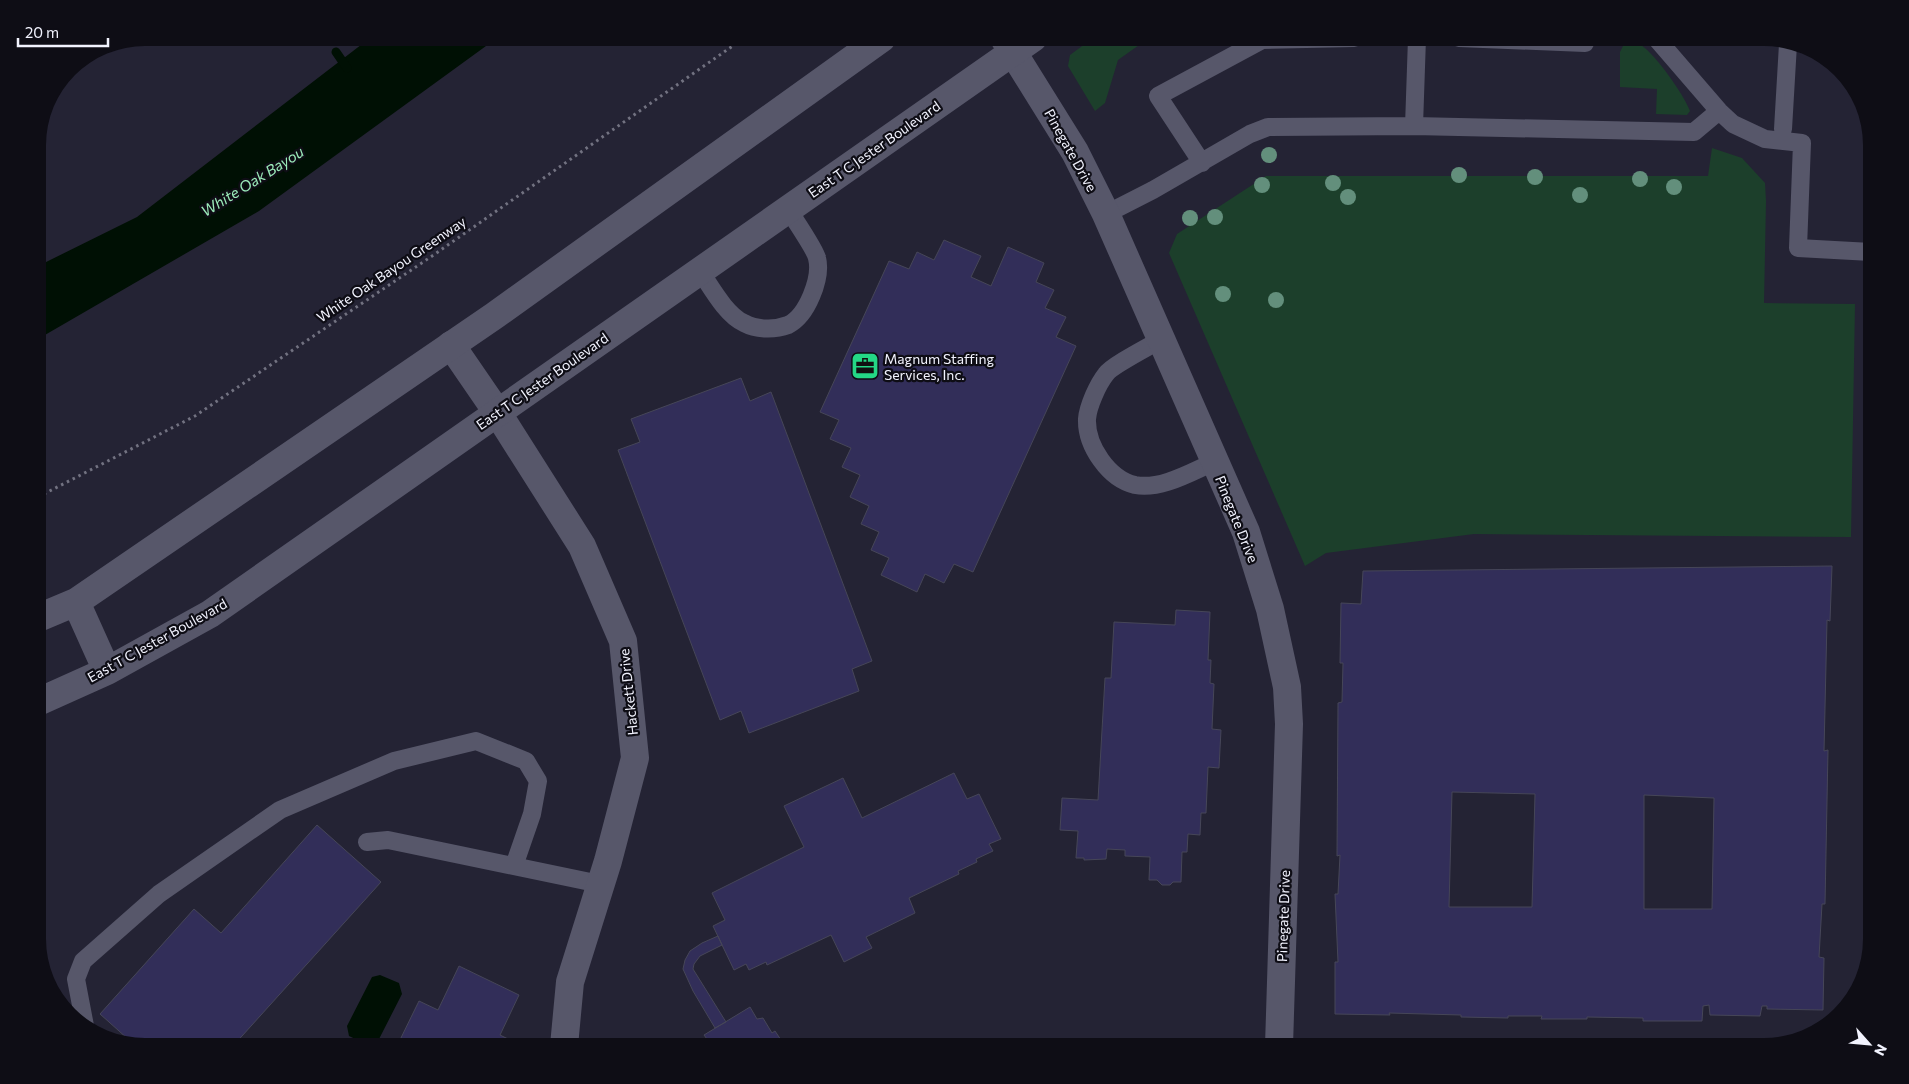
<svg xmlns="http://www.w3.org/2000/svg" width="1909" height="1084" viewBox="0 0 1909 1084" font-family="Commissioner,sans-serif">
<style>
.green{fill:#1c3f2b}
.water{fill:#001004}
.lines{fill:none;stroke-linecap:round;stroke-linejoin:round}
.stream{stroke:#001004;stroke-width:9}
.building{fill:#322e59;stroke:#464658;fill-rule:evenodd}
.path{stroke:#727281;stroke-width:3;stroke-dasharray:2.5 4;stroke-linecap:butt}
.lane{stroke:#57576a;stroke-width:18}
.street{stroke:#57576a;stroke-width:28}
.secondary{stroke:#57576a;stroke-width:28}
.tree{fill:#638f7c}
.labels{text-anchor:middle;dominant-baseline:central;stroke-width:4.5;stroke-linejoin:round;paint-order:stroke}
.street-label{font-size:14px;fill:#f2f3fe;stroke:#0e0d15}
.poi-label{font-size:14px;fill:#f2f3fe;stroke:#0e0d15;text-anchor:start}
.water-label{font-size:15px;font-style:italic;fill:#9cecbb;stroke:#0e0d15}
</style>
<rect width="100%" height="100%" fill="#242334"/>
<path class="green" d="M1093,38H1149L1118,60L1105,103L1095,111L1068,66L1070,55Z
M1630,42C1634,43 1639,43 1641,45C1656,55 1684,95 1690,111L1687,115L1656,114L1657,89L1620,87V52L1623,46Z
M1712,148L1742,158L1765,183L1766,201L1764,303L1855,304L1851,537L1474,534L1326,553L1305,566L1169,253L1177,234L1266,176H1708Z"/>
<path class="water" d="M370,38H497L259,211L38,339V266L137,217Z
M380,975L399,983L402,994L377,1043L370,1046L349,1036L347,1026L372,977Z"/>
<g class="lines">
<path class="stream" d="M336,52L347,68"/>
</g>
<path class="building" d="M1736,38H1764L1775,41L1736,40Z
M944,240L981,256L971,277L991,286L1008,247L1044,263L1036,282L1054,290L1045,308L1066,317L1056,337L1076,346L973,572L954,564L944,583L925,574L917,592L881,575L889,558L871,550L879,532L861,524L869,506L850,497L860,475L842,467L851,448L830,439L839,420L820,412L889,261L909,269L917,252L934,260Z
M741,378L750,401L771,392L872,661L852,669L859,691L749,733L741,711L720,720L618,450L640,442L631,419Z
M1832,566L1830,621L1827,620L1824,751L1828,750L1825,904H1822L1819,957L1824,958L1823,1010L1767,1009V1006H1762L1760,1016L1710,1015L1709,1005L1703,1006L1702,1021H1643V1018L1587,1017V1019H1541L1542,1016H1508V1018L1461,1017V1015L1389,1013L1390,1015L1335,1014V962H1338L1335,894H1338L1340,855L1337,856L1338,703L1342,702L1343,663H1340L1341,603L1361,604L1363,571ZM1452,792L1535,794L1532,907H1449ZM1644,795L1714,798L1712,909H1644Z
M1176,610L1210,612L1208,660H1211L1210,683L1214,684L1212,729L1221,730L1219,768L1208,767L1206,813H1201L1200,835L1188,834L1187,852H1182L1181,882H1173L1170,885H1162L1157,880H1149L1150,857L1125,856V850L1107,849L1106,859L1084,860V858H1076L1078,831L1060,830L1062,798L1098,800L1105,678H1111L1114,622L1175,625Z
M954,773L967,799L979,794L1001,839L989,844L993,851L976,859L977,862L958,871L959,874L909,898L915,913L866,937L872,948L844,962L831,935L767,965L766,962L749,970L746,964L734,970L713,926L725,920L712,893L804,847L784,806L843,778L862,818Z
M317,825L381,882L233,1046H145L125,1041L128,1039L100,1014L194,909L221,933Z
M718,936L722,945L700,956L694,964L693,969L726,1022L715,1028L693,991L683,969L685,960L690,951L702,943Z
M459,966L519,995L500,1035L508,1039L505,1046H397L419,1001L438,1010Z
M750,1007L757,1019L763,1018L772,1033L775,1031L785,1046H712L704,1035Z"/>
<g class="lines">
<path class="path" d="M38,497L195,416L435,254L744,38"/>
<path class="lane" d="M1459,38L1585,43L1587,38
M1656,38L1719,111L1733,124L1765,139L1802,143L1798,248L1871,252
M1414,126L1417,38
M1783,129L1788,44
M1202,163L1158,96L1262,40L1354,38
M1106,214L1153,190L1250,134L1268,127L1414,126L1694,132L1719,111
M700,271C711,287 726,315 744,323C757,330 775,330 788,325C807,316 822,278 817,258C815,249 794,219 788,209
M1160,340C1150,346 1111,366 1106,374C1098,384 1088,406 1087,419C1086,446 1109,479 1135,485C1161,490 1191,472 1214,462
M367,842L388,840L600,884
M85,1026L76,979L83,961L159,894L280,810L394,761L476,741L526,761L538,781L532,814L514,866"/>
<path class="street" d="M1004,38L1075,152L1106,214L1246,532L1270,609L1287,687L1289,724L1279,1046
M451,345L497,412L582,546L623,641L635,758L608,861L570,982L564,1046"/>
<path class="secondary" d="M76,602L107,671
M38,618L76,602L494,316L882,38
M38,702L107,671L210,614L1033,38"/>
</g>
<g class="tree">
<circle cx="1269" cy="155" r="8"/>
<circle cx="1459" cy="175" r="8"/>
<circle cx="1535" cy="177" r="8"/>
<circle cx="1640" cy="179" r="8"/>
<circle cx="1333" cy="183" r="8"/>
<circle cx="1262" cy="185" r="8"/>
<circle cx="1674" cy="187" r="8"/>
<circle cx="1580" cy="195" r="8"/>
<circle cx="1348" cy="197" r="8"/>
<circle cx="1215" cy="217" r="8"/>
<circle cx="1190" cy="218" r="8"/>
<circle cx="1223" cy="294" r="8"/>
<circle cx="1276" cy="300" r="8"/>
</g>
<defs>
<symbol id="office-square" viewBox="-11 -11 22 22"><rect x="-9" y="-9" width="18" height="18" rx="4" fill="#24d886" stroke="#0e0d15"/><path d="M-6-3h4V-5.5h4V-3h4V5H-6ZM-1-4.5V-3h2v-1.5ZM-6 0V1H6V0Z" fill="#111"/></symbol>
</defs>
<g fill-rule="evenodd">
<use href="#office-square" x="849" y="350" width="32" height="32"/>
</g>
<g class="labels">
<g class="street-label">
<text transform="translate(874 149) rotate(-35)">East T C Jester Boulevard</text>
<text transform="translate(1071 150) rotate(61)">Pinegate Drive</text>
<text transform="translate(391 269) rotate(-34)">White Oak Bayou Greenway</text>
<text transform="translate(542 381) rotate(-35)">East T C Jester Boulevard</text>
<text transform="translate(1237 519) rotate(68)">Pinegate Drive</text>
<text transform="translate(157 640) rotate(-29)">East T C Jester Boulevard</text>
<text transform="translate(628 692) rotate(-96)">Hackett Drive</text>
<text transform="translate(1283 916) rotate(-88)">Pinegate Drive</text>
</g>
<g class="poi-label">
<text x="884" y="358">Magnum Staffing<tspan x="884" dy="16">Services, Inc.</tspan></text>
</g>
<g class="water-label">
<text transform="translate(252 181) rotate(-32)">White Oak Bayou</text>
</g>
</g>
<path d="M0 0H1909V1084H0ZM145 46H1764A99 99 0 0 1 1863 145V939A99 99 0 0 1 1764 1038H145A99 99 0 0 1 46 939V145A99 99 0 0 1 145 46Z" fill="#0e0d15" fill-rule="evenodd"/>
<g transform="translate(1869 1044) rotate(117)" stroke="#0e0d15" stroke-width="4" paint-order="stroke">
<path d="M0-4L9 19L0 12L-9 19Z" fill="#f2f3fe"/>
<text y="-8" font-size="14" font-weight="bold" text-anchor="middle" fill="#f2f3fe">N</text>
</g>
<path d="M18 38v8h90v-8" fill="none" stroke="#f2f3fe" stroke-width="2.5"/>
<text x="25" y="38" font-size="15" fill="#f2f3fe" stroke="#0e0d15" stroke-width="4" paint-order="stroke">20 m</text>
</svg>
